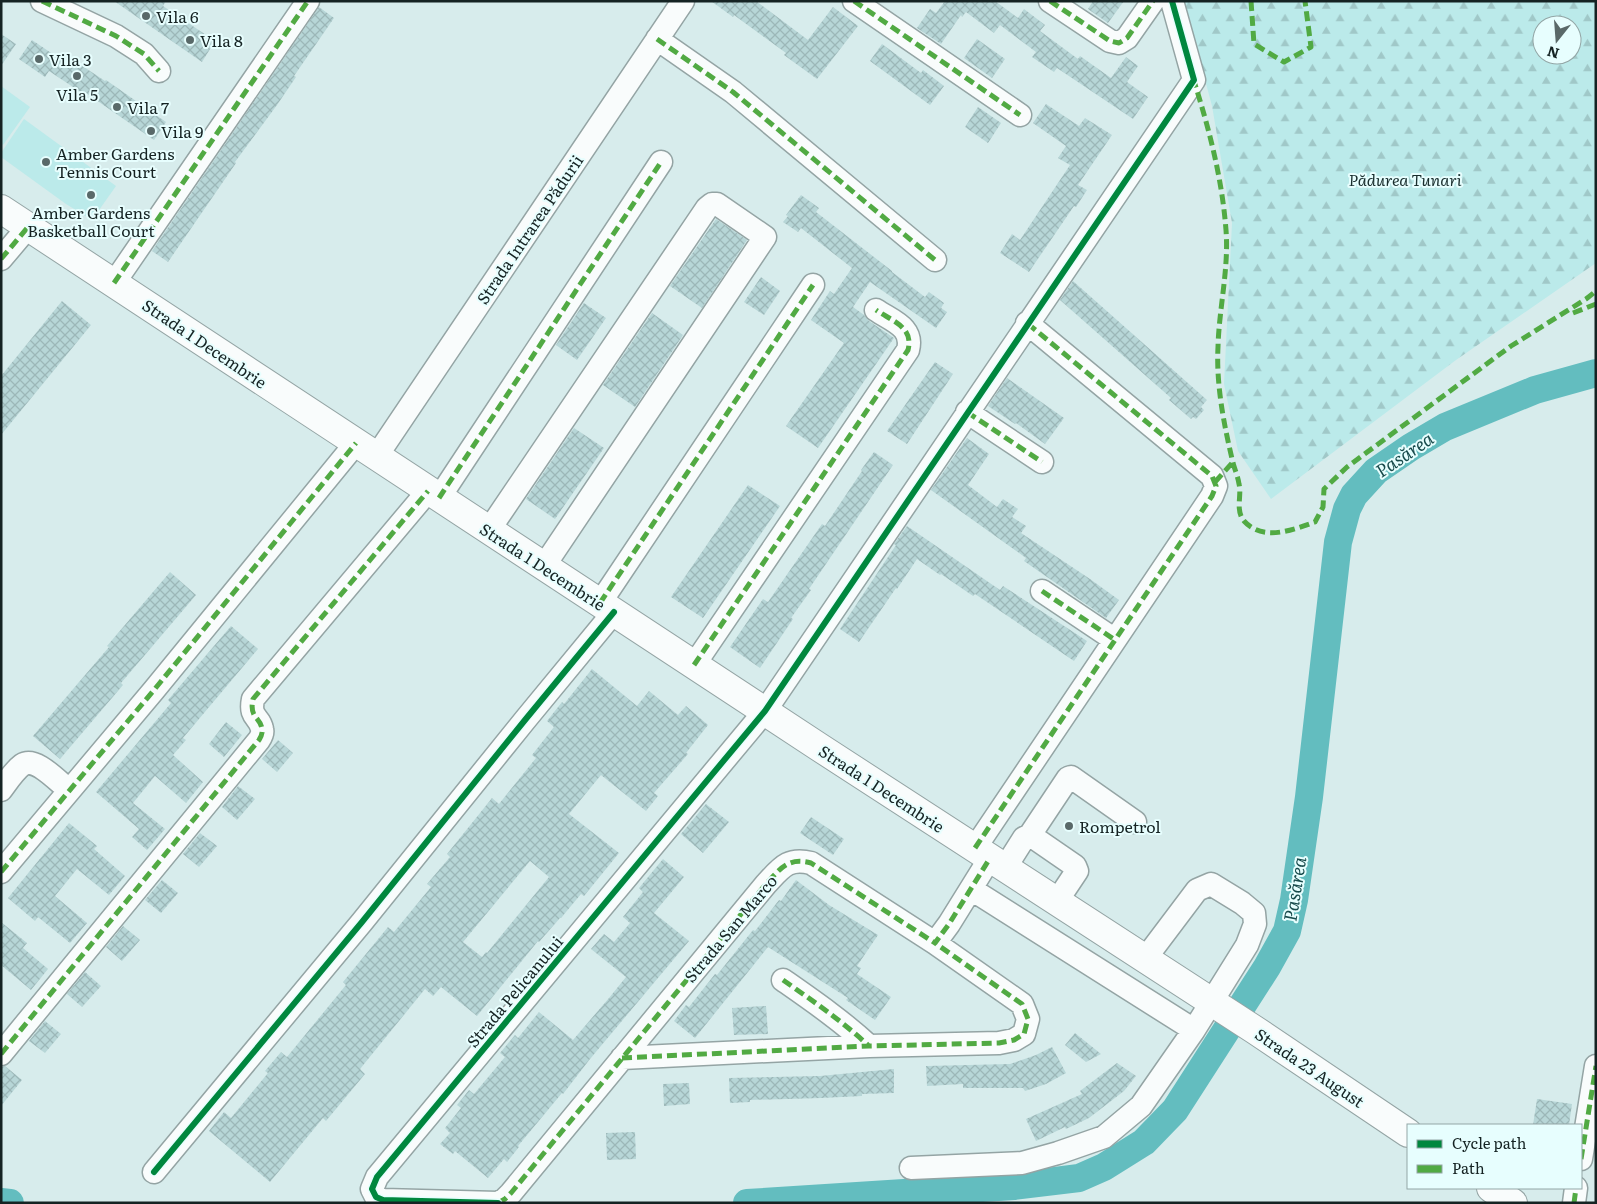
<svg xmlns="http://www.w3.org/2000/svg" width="1597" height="1204" viewBox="0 0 1597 1204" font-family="Literata,serif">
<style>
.forest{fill:url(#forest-firs);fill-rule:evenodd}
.green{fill:#bbeaea}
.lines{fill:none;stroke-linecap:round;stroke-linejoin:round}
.river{stroke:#63bdbf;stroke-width:28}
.building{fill:url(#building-cross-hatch);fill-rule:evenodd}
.minor-casing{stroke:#94a4a4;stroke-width:25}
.major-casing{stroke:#94a4a4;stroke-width:30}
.minor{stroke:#f9fcfc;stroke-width:22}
.major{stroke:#f9fcfc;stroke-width:28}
.quiet{stroke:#51aa43;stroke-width:5;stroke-dasharray:10 5;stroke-linecap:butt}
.cycleway-casing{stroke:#e7fefe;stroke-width:9}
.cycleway{stroke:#00873e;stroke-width:6}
.poi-dot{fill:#596969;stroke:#e7fefe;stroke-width:2}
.labels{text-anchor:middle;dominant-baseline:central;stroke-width:4;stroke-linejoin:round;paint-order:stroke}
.poi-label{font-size:16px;fill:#152323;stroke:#e7fefe;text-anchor:start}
.park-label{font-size:16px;font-style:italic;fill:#192e2e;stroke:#e7fefe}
.street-label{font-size:16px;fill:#152323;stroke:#e7fefe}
.water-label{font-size:18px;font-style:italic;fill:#184b4c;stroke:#e7fefe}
</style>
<defs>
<pattern id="forest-firs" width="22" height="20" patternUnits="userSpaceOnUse" patternTransform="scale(1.25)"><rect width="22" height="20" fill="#bbeaea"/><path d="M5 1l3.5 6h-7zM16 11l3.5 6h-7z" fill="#a0c8c8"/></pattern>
<pattern id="building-cross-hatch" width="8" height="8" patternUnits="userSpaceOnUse" patternTransform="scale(1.25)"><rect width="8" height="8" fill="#b7d6d7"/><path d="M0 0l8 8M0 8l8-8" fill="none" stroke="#9cb7b8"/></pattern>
</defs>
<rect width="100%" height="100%" fill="#d7ecec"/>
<path class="forest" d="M1184,1H1596V263L1456,360L1271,499L1238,451L1224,384L1232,223L1212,106ZM1542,25H1572V55H1542Z"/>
<path class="green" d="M1,86L30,107L3,145L1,144Z
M24,119L116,186L92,220L66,204L1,157V153Z"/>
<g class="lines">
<path class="river" d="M1,1202L10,1203
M747,1203L1014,1186L1079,1178L1104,1167L1144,1142L1175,1110L1267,967L1287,931L1294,900L1309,797L1338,542L1347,509L1354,495L1376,471L1411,447L1445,427L1535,390L1596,373"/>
</g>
<path class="building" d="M114,1H166L163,6L215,41L202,62Z
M711,1H756L808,40L833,7L858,26L817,79L784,55L786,53L734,15L733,17Z
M945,1H995L1018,18L1024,9L1045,25L1040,31L1078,59L1080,56L1111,78L1126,57L1138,66L1127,82L1148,97L1133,119L1057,68L1054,72L1032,57L1036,52L1000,25L994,33L966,12L962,17L961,15L941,44L917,28L930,9L936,13Z
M1093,1H1124L1108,23L1088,9Z
M319,7L334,18L294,76L296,77L277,105L235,162L236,163L168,262L152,251Z
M1,34L16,44L1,66Z
M977,39L1005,59L992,78L964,58Z
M32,40L66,63L69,57L105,81L106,80L166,122L154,140L86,93L85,95L49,71L45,77L19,59Z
M882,44L921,73L923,70L944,86L930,105L870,61Z
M1046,104L1079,126L1085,118L1112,135L1078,185L1087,190L1076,207L1074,206L1029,272L1000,253L1012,234L1020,240L1070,165L1058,158L1066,146L1033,123Z
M978,107L1001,123L988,143L965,127Z
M801,195L819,208L816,212L892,271V272L925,297L929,292L944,303L941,308L947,312L936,328L870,282L853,307L864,315L869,321L894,338L818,448L786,426L844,343L811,320L830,291L834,294L852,268L801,228L798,232L783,222L788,216L786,215Z
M716,219L747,240L702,308L670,286Z
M761,277L780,291L764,315L744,302Z
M1073,281L1207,400L1201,407L1204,410L1196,419L1193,417L1191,419L1169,400L1171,398L1060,300Z
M62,301L91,325L1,435V376Z
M584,303L606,318L577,360L556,345Z
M652,313L683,335L635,407L603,385Z
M935,362L953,374L907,444L887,431Z
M1007,378L1064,418L1045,444L1016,423L1015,424L988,406Z
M574,428L604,448L555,519L526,499Z
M967,438L989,454L968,485L997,507L1003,499L1018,509L1012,517L1026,526L1021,533L1090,579L1119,600L1106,618L1024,561L1026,558L931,490Z
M874,452L893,465L809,589L811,590L791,618L793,619L760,668L730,647L763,599L768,602L822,524L825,526L862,471L861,470Z
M748,485L780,506L703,618L671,597Z
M907,526L1000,590L1003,586L1087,641L1074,661L975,594L973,596L941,574L940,575L917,559L897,589L896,588L859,642L840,629L896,545L894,544Z
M170,572L196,595L121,683L123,685L60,759L33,736L109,647L107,646Z
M231,626L258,649L183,738L186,740L173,755L203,782L186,803L155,776L133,803L165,829L147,850L132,837L139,829L96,792L171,703L168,700Z
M592,669L637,706L649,691L678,715L686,706L708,725L686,753L688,754L654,793L658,796L646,811L601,775L569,814L619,853L584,896L581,894L561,918H560L539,942L538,941L477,1016L441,987L433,996L425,989L360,1069L365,1074L326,1121L323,1118L270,1182L209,1131L224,1112L231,1118L268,1073L265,1071L281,1052L287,1057L346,985L343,982L388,927L394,932L431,887L427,884L450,857L447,854L480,813L492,798L499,804L536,758L532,755L554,727L547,721L562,702L564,704ZM530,861L549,877L487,953L486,952L482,957L463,942Z
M226,722L242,735L224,757L209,744Z
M278,740L293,753L277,772L262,759Z
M238,786L255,799L237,820L222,807Z
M706,804L729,822L703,853L681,834Z
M811,817L844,839L833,855L800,833Z
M69,823L97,846L94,849L125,876L109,895L77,869L55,896L87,923L70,943L38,917L35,921L8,898Z
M200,833L217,846L199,867L183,854Z
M663,859L684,877L654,913L689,941L590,1059L563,1094L562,1093L518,1146L519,1147L507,1162L504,1159L488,1178L455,1151L453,1154L440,1144L450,1133L445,1128L461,1108L457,1105L469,1090L474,1094L505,1057L500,1053L515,1035L518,1038L539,1012L573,1040L609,998L626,977L591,949L604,934L614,942L630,923L623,917L643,892L639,888Z
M162,880L178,893L161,913L145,900Z
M796,880L829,905L878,935L857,966L861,968L857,974L891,997L875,1020L846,1000L848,998L768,947L695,1038L674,1021L686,1005L689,1007L715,974L717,975L753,930L755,931L779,900L781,901Z
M1,922L27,943L23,948L48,969L31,990L1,965Z
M123,926L140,940L122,961L106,947Z
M85,972L101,986L82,1007L67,994Z
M766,1006L768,1034L734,1035L732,1008Z
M45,1021L61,1034L45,1053L29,1041Z
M1075,1033L1101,1054L1086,1062L1065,1045Z
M1052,1047L1066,1073L1046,1084L1025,1091L1023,1088H963V1084L927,1086L926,1066L1010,1064L1036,1055Z
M1117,1063L1136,1076L1124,1091L1089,1118L1066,1129L1065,1127L1036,1141L1026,1119L1082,1094L1080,1091Z
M5,1066L22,1080L1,1106V1067Z
M894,1069V1093L862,1094V1096L821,1098L750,1100V1102L730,1103L729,1078L820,1076Z
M689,1083L690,1104L664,1106L663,1084Z
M1537,1099L1572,1104L1569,1125H1533Z
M635,1132L636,1159L607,1160L606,1133Z"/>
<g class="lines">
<defs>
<path id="minor" d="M42,1L116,36L144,54L159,71
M854,1L1020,115
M1050,1L1110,41L1119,43L1127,38L1153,1
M657,39L733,92L935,260
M1,259L28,227
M114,283L308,1
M967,412L1042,462
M376,457L683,1
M439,498L661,162
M489,530L707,208L712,204H717L765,237L544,566
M1042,591L1115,640
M600,603L813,285
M694,665L908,350C914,327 892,321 876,310
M1,790C7,782 14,771 22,765C36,756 58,782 69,790
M1030,835L1068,778L1071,777L1135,822
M975,848L1212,496L1216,486L1212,476L1027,323
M1005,868L1024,838L1030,835L1075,866L1077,871L1057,901
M1,872L154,690L356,443
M1145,959L1197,890L1211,884L1242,903L1254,913L1255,924L1247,945L1194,1030
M783,980C813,1001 842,1021 869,1046
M1,1054L259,740C261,737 263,732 262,729C260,716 249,719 253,699L428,491
M622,1058L869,1046L999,1043L1014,1040L1024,1034L1028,1019L1022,1004L935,943
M1581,1159L1596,1066
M911,1168L1022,1163L1058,1153L1104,1137L1141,1106L1194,1030L971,889
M154,1172L362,922L525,720L614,612
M498,1203L383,1200L376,1197L372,1189L377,1177L765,711L1194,80L1172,1
M498,1203L505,1199L511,1193L766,884C781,868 788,857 811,863L935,943L949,924L990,858
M1574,1203L1576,1188"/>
<path id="major" d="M1,209L819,747L1255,1030L1408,1133
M1491,1188L1513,1203"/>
</defs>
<use href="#minor" class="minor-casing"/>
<use href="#major" class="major-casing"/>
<use href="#minor" class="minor"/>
<use href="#major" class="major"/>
<path class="quiet" d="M42,1L116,36L144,54L159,71
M854,1L1020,115
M1050,1L1110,41L1119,43L1127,38L1153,1
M1251,1L1254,44L1284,62L1311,47L1305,1
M657,39L733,92L935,260
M1193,78C1209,128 1222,178 1226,230C1229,269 1219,308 1218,347C1216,385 1224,425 1233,463C1235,470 1238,477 1239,484C1242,496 1235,510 1244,521C1263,542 1292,530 1315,522L1323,507L1324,489L1347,467L1511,346L1586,299L1596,291
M1,259L28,227
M114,283L308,1
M1573,313L1596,304
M967,412L1042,462
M1215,482L1233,462
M439,498L661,162
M1042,591L1115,640
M600,603L813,285
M694,665L908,350C914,327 892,321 876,310
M975,848L1212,496L1216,486L1212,476L1027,323
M1,872L154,690L356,443
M783,980C813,1001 842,1021 869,1046
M1,1054L259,740C261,737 263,732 262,729C260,716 249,719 253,699L428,491
M622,1058L869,1046L999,1043L1014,1040L1024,1034L1028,1019L1022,1004L935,943
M1581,1159L1596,1066
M498,1203L505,1199L511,1193L766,884C781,868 788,857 811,863L935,943L949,924L990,858
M1574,1203L1576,1188"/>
<defs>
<path id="cycleway" d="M154,1172L362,922L525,720L614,612
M498,1203L383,1200L376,1197L372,1189L377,1177L765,711L1194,80L1172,1"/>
</defs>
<use href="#cycleway" class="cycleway-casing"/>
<use href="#cycleway" class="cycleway"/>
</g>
<g class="poi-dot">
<circle cx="146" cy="16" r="5"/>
<circle cx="190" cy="40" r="5"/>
<circle cx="39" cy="59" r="5"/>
<circle cx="77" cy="76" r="5"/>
<circle cx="117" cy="107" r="5"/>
<circle cx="151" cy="131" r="5"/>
<circle cx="46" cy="162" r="5"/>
<circle cx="91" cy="195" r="5"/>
<circle cx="1069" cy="826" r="5"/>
</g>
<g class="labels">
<g class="poi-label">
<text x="156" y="16">Vila 6</text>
<text x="200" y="40">Vila 8</text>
<text x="49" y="59">Vila 3</text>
<text x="77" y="94" text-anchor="middle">Vila 5</text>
<text x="127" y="107">Vila 7</text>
<text x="161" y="131">Vila 9</text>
<text x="56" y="153">Amber Gardens<tspan x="56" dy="18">Tennis Court</tspan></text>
<text x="91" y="212" text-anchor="middle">Amber Gardens<tspan x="91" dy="18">Basketball Court</tspan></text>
<text x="1079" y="826">Rompetrol</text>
</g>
<g class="park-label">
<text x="1405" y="179">Pădurea Tunari</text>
</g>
<g class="street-label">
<text transform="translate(529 229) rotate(-56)">Strada Intrarea Pădurii</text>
<text transform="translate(205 343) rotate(34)">Strada 1 Decembrie</text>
<text transform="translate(543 566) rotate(33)">Strada 1 Decembrie</text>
<text transform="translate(882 788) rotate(33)">Strada 1 Decembrie</text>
<text transform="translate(730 928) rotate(-50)">Strada San Marco</text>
<text transform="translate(514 991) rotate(-50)">Strada Pelicanului</text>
<text transform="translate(1310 1067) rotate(34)">Strada 23 August</text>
</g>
<g class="water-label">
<text transform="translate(1404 454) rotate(-34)">Pasărea</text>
<text transform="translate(1294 889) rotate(-81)">Pasărea</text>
</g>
</g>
<rect width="1597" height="1204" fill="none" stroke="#152323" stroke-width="5"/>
<rect x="1407" y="1124" width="175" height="65" fill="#e7fefe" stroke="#93a6a6"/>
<rect x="1417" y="1140" width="25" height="8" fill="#00873e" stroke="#93a6a6"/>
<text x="1452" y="1149" font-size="15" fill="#152323">Cycle path</text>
<rect x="1417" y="1165" width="25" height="8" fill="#51aa43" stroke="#93a6a6"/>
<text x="1452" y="1174" font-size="15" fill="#152323">Path</text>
<g transform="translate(1557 40) rotate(197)"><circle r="24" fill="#e7fefe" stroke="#93a6a6"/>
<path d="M0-4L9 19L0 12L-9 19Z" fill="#596969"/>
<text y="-8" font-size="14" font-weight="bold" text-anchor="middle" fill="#152323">N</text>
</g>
</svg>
